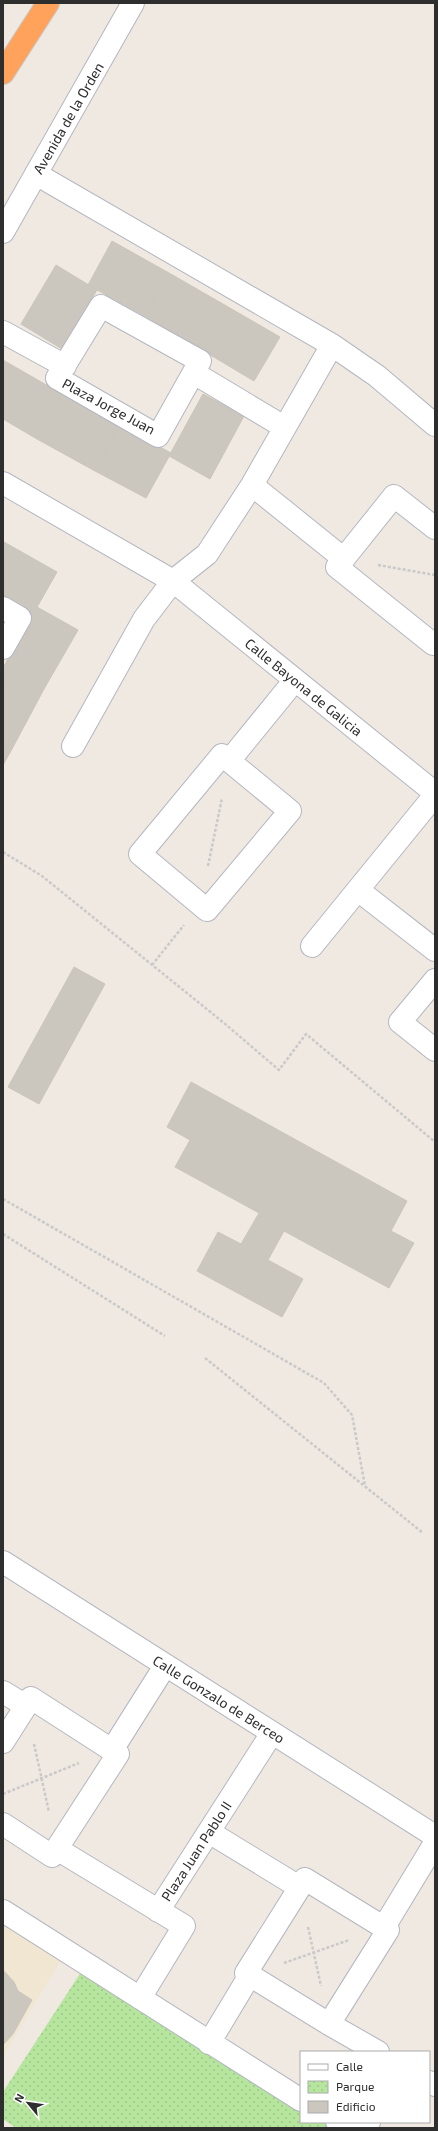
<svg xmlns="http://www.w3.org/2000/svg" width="438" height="2131" viewBox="0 0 438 2131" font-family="'Exo 2',sans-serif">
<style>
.education{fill:#f0e6d1}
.park{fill:url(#park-dots)}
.building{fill:#cbc7bf;stroke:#cbc5ba}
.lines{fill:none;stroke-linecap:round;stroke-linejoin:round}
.street-casing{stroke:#b4b7c1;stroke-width:24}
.secondary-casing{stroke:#b4b7c1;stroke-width:24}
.highway-casing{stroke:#c9c9c9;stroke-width:24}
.path{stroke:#c9c9c9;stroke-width:2.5;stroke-dasharray:3 2;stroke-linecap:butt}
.street{stroke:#fff;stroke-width:22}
.secondary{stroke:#fff;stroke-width:22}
.highway{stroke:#ffa35c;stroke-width:22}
.labels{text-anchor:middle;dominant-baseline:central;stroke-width:3;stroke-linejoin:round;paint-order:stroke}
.street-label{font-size:14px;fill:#2e2e2e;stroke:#fff}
</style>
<defs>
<pattern id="park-dots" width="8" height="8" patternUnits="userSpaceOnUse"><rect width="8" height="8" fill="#b6e59e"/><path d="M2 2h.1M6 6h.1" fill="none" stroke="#9dc588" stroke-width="1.8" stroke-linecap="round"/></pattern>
</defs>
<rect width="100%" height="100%" fill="#efe9e1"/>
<path class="education" d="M3,1915L64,1955L3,2056Z"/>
<path class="park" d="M85,1966L301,2104V2122H329L339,2128H16L3,2119V2092Z"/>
<path class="building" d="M112,241L169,273L145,316L88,285Z
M56,265L97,290L62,349L21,324Z
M169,273L223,304L197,347L145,316Z
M223,304L280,337L254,381L197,347Z
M3,360L62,394L37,439L3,419Z
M62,394L120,425L95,471L37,439Z
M203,394L244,416L210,479L169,456Z
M120,425L171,453L146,498L95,471Z
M4,542L57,572L32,616L3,599Z
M37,607L78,630L44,689L4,666Z
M4,666L44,689L12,749L3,744Z
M3,744L12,749L3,765Z
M74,967L105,984L39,1104L8,1087Z
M191,1082L407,1201L391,1231L414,1243L389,1288L284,1231L268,1260L303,1279L282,1317L197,1271L218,1232L241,1244L259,1213L175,1167L190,1140L167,1127Z
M3,1970L14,1982L18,1991L32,2000L13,2034L3,2045Z"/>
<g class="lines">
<defs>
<path id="street" d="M36,174L332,345L377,376L435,425
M101,306L200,361L158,436L57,378Z
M3,332L65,366
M194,373L284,427
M3,483L173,581L435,793
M252,485L344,559
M435,528L394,496L337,567L433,644L435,642
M3,608L20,618L3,648
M73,746L144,619L173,581L207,554L252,485L332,345
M222,755L290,811L207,910L140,854Z
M229,761L295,680
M358,890L435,950
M312,946L435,795
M435,980L400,1022L435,1050
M3,1562L435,1836
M3,1692L26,1706
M3,1742L31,1698L118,1754L52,1856L3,1824
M112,1750L165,1666
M209,1832L299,1887
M57,1849L184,1926L140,1998
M305,1879L388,1930L329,2024L246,1973Z
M3,1911L301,2100
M158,1911L272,1733
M384,1927L435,1843
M329,2024L378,2052
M209,2043L250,1975
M429,2082L435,2085
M337,2122L347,2128
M365,2128L369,2122"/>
<path id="secondary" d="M3,232L133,3"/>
<path id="highway" d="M3,73L48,3"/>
</defs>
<use href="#street" class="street-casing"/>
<use href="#secondary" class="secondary-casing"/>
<use href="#highway" class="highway-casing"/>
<path class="path" d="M378,565L435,575
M3,852L42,876L224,1023L279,1070L306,1034L435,1142
M208,866L222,798
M152,965L184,925
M3,1199L324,1383L352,1415L365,1486
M3,1234L165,1336
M205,1358L423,1533
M34,1744L49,1812
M3,1794L79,1763
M308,1927L321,1986
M284,1963L349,1940"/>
<use href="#street" class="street"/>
<use href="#secondary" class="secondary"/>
<use href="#highway" class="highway"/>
</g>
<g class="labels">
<g class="street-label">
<text transform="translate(68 118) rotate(-60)">Avenida de la Orden</text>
<text transform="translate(109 406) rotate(28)">Plaza Jorge Juan</text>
<text transform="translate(304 687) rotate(39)">Calle Bayona de Galicia</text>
<text transform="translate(219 1699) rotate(32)">Calle Gonzalo de Berceo</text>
<text transform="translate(196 1851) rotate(-57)">Plaza Juan Pablo II</text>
</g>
</g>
<rect width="438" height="2131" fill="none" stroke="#2e2e2e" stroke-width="8"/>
<rect x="300" y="2051" width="130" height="72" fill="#ffffff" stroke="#ababab"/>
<rect x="308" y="2064" width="20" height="6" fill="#ffffff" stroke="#ababab"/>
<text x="336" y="2071" font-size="12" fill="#2e2e2e">Calle</text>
<rect x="308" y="2081" width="20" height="12" fill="url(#park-dots)" stroke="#ababab"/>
<text x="336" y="2091" font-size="12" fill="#2e2e2e">Parque</text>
<rect x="308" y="2101" width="20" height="12" fill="#cbc7bf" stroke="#ababab"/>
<text x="336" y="2111" font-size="12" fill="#2e2e2e">Edificio</text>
<g transform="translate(28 2103) rotate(299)" stroke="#ffffff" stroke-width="3" paint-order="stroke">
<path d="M0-3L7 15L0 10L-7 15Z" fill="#2e2e2e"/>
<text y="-6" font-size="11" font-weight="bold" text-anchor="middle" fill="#2e2e2e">N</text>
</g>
</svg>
